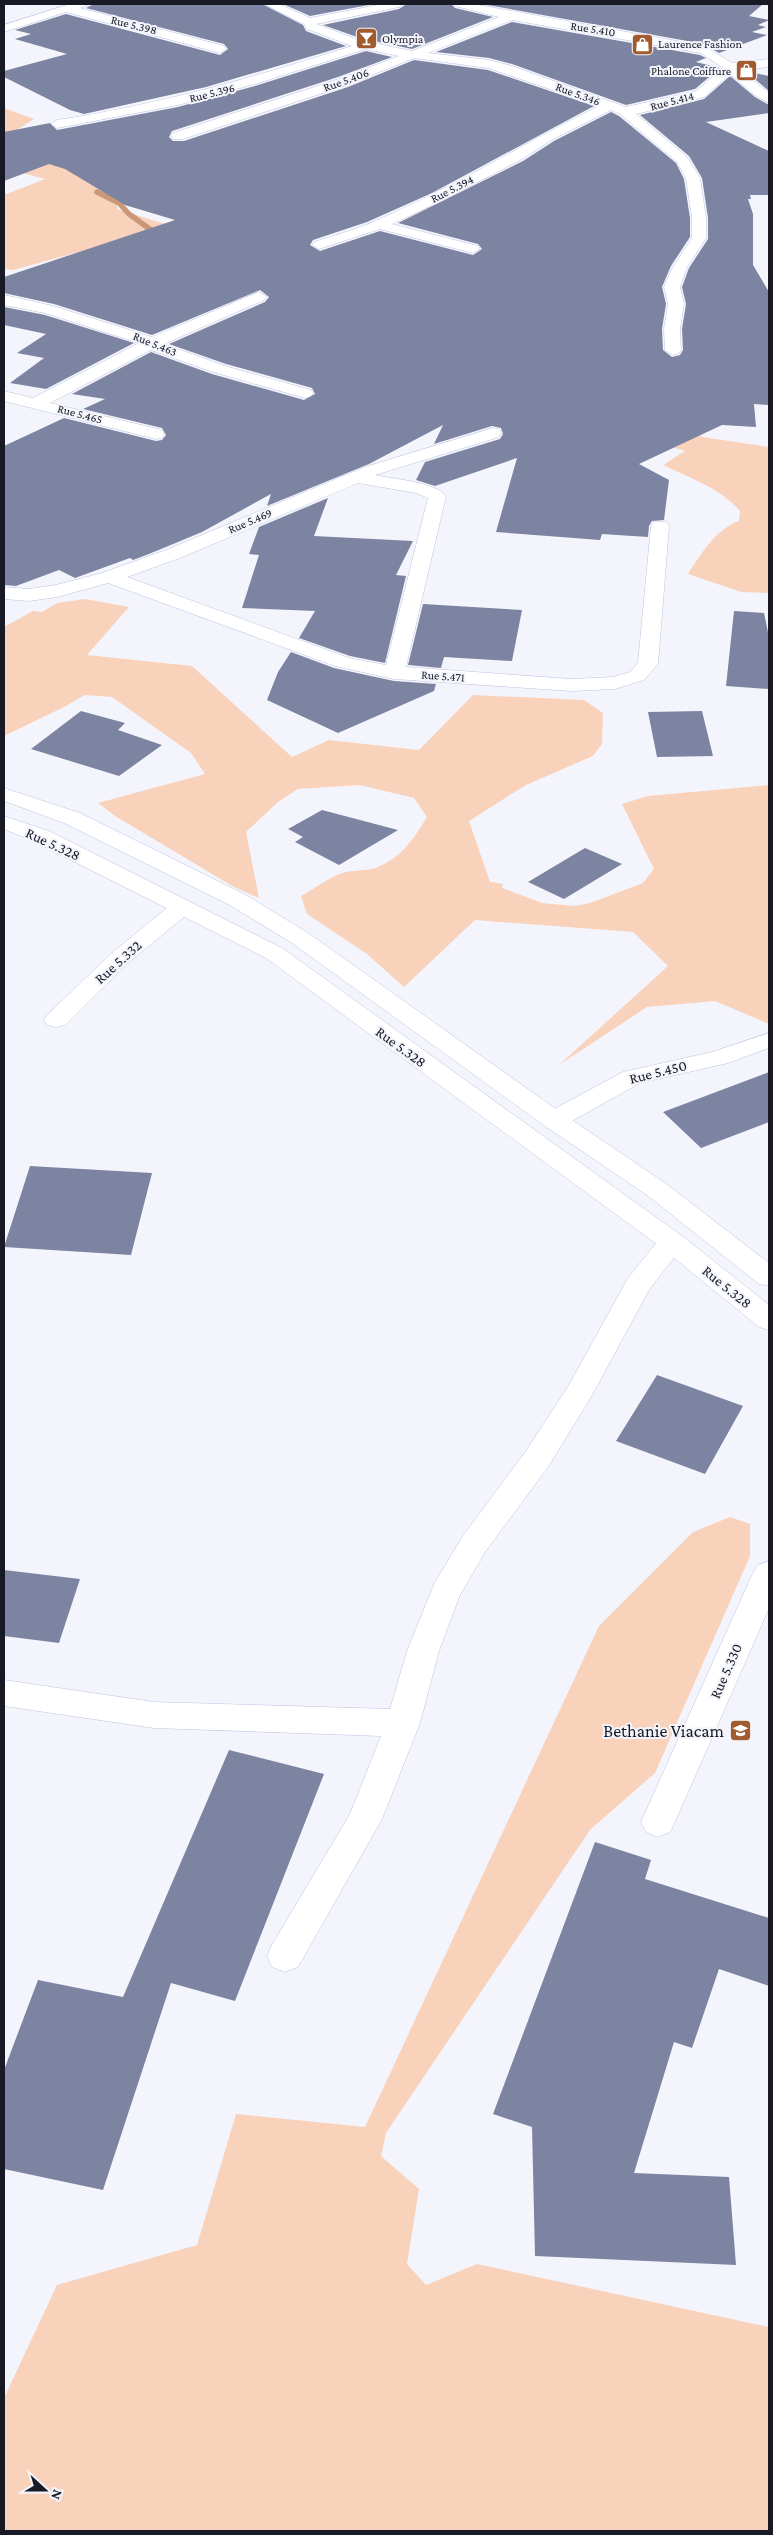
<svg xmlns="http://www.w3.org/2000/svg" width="773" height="2535" viewBox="0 0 773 2535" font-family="'Crimson Pro',serif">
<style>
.green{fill:#f9d2bc}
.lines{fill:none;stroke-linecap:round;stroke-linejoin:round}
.stream{stroke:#cb9779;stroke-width:5.5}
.building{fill:#7d84a2}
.street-casing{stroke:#bbc3e3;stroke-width:1}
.secondary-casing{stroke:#bbc3e3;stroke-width:1}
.street{fill:#fff;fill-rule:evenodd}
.secondary{fill:#fff;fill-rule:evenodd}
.labels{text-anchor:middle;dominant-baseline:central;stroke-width:4;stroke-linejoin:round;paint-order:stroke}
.far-street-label{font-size:12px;fill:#171a25;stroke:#f4f5fc}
.far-poi-label{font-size:12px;fill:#171a25;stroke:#f4f5fc;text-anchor:start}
.street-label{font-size:15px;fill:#171a25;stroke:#f4f5fc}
.near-poi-label{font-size:18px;fill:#171a25;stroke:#f4f5fc;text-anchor:end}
</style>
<rect width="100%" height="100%" fill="#f4f5fc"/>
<path class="green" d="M4,108L34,119L4,138Z
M4,146L15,150L45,147L118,200L117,209L181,229L657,421L703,437L769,447V593L741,592L688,574C701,554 715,530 739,521L740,511C720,488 690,478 663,465L685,451L616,429L331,306L86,250L13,270L4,269V195L45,179L4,168Z
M85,599L129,607L87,655L192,666L292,757L329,740L419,750L473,695L584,700L603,713L602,744L593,756L526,785L469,821L490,882L503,884L502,888L542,903L574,906L590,903L643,883L654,869L622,804L648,796L769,785V1024L715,1001L647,1007L559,1065L668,966L633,932L475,920L404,987L367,954L307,914L301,896C314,889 328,878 342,873C351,870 362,871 372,869C399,861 414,839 427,817L414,798L360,785L298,789L278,802L246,832L259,898L234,887L115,816L98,803L205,774L191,753L112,697L85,695L64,707L4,736V627L33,611L42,612L57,603Z
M730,1517L750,1524V1556L655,1773L590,1830L386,2133L381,2156L419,2189L407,2264L426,2285L477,2264L769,2327V2531H4V2398L57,2285L197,2245L236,2114L365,2127L599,1626L693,1532Z"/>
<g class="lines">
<path class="stream" d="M97,192L119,203L128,213
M129,214L151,230L147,239L149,241"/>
</g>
<path class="building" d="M94,4H262L303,25L306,31L346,46L206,87L84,114L70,110L4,77V71L67,54L15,39L31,34L15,30L66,14L220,55L228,49L224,44L86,8Z
M283,4H374L310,16Z
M407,4H451L455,8L493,17L412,49L360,38L323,25L399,9Z
M482,4H763L749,16L769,20L758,25L766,27L752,32L767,35L719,53L704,44Z
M512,22L700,55L706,58L696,62L720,68L695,89L626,105L512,64L489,58L436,52Z
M366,51L392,57L338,77L172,131L169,137L173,141H184L348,87L414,60L488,70L594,106L432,193L367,222L313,240L310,245L320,251L380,231L473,255L482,249L478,244L398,223L523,161L554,141L611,112L619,116L676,163L684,179L690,218V237L671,266L662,287L666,304L662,329L663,350L672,357L680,355L683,350L682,329L686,304L682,287L689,268L708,239V218L702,178L689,156L640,115L704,99L730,76L755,97L769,105V113L706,122L769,151V195H750L751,199H748L753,214V265L769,292V405L754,404L756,427L722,425L639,464L669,480L664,520L652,521L649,526L648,537L602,534L600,540L496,532L517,458L435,486L416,480L425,462L500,439L503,434L501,428L492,426L434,444L443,425L369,464L267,506L271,494L202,532L149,554L133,560L130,558L75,578L59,570L16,586L4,585V446L64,418L156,441L162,440L166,435L162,428L83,409L105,399L72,394L151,352L212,374L304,400L315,394L312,388L226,364L169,344L265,302L269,297L260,290L152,335L54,304L4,293V277L175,220L125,205L65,169L49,164L4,181V132L50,123L57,130L178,107L255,86Z
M745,71L769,76V91Z
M4,307L45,315L134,343L46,389L10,383L44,358L17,353L46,334L4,325Z
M328,498L314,536L413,541L396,575L406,576L385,663L350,656L299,638L315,611L242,608L259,555L249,554L259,527Z
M423,604L522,610L512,661L444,657L441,668L408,665Z
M734,611L764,613L769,637V689L726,686Z
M291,652L334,668L394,681L436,684L434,691L338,733L267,700L278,672Z
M81,711L125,723L118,730L162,745L119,776L31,749Z
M702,711L713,756L657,757L648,712Z
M322,810L398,830L339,865L295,842L303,837L288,829Z
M585,848L622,864L564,899L528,882Z
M769,1072V1122L701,1148L663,1112Z
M30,1166L152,1173L131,1255L4,1247Z
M657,1375L743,1406L705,1474L616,1441Z
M4,1570L80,1579L59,1643L4,1636Z
M229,1750L324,1774L235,2001L171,1983L103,2190L4,2169V2070L38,1980L123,1997Z
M595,1842L651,1860L645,1879L769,1918V1986L719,1969L692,2048L674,2042L634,2173L729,2177L736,2265L535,2256L532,2127L493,2114Z"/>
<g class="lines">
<defs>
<path id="street" d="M70,4H90L80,8L224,46L226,49L220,53L66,12L4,32V25Z
M264,4H279L310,18L383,4H405L399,7L316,24L359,40L412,51L499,17L455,6L453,4H473L704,46L732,63L769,59V67L740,70L769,93V103L756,96L730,74L704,97L636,114L687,157L700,178L706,218V238L687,267L680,287L684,304L680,329L681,350L679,353L673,355L665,350L664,329L668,304L664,287L673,267L692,238V218L686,178L677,162L620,114L611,110L553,139L522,159L447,198L392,224L478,246L480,249L473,253L380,229L319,249L312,245L314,242C334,235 356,230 375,221C453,188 524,143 599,106L488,68L414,58L347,85L183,139H173L171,136L173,133L339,79L399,56L366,49L255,84L178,105L57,128L51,124L57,120C158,105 255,77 352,46L307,29L304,24ZM512,20L701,53L723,68L696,91L626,107L512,66L489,60L428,53Z
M259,292L267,297L264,300L164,344L225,366L311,390L313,393L311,396L305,398L213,372L151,350L50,403L162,430L164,434L162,438L156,439L4,401V391L33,398L139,343L45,313L4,305V295L53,306L152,337Z
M493,428L499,429L501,433L499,437L375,475C392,479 436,482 446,496L406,667L571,679L613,677L630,672L638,663L651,526L654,522H666L669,526L658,664L644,680L615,689L571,691L394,679L335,666L108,583L57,597L29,601L4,599V587L29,589L56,585L102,573L166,550L365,467ZM358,483L416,493L428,498L386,665L349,658L127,577L180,558Z
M182,900L190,902L193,907L190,912L128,963L65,1025L56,1027L47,1025L44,1020L47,1015L112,953L174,902Z
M769,1033V1048L728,1063L640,1083L563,1126L554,1128L545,1126L541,1120L545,1114L623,1072L712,1052Z
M672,1233L682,1236L686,1242L649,1290L591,1397L548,1467L485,1552L460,1595L439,1651L420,1723L382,1819L298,1967L285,1972L272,1967L267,1956L272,1945L350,1814L381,1736L154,1728L4,1706V1680L154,1702L390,1709L407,1651L434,1584L463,1536L526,1451L569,1385L628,1278L662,1236Z
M769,1561V1608L675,1822L670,1832L658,1837L646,1832L641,1822L753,1573L758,1565Z"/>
<path id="secondary" d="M4,788L80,813L244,894L308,933L563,1114L665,1183L769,1263V1286L759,1284L647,1195L545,1126L292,943L228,904L64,823L4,801Z
M4,816L49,831L282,948L682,1236L769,1305V1330L759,1327L662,1248L266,958L33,841L4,829Z"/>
</defs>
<use href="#street" class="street-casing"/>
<use href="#secondary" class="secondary-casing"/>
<use href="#street" class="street"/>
<use href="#secondary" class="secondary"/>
</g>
<defs>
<symbol id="bar-square" viewBox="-11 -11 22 22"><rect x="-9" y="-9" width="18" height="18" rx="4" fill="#a15b2f" stroke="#f4f5fc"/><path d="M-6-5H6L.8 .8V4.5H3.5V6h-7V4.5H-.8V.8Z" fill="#fff"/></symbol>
<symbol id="shop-square" viewBox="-11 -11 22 22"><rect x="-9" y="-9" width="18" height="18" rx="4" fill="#a15b2f" stroke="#f4f5fc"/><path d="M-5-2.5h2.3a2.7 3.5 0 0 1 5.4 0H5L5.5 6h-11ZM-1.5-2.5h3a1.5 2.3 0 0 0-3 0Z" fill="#fff"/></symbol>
<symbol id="school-square" viewBox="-11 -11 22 22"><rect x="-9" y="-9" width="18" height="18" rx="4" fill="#a15b2f" stroke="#f4f5fc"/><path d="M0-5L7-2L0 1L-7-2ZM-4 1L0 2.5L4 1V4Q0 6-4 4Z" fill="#fff"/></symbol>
</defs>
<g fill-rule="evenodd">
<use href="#bar-square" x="354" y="26" width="25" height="25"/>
<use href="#shop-square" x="630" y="32" width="25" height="25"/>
<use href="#shop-square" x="734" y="58" width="25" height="25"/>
<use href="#school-square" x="728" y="1718" width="25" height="25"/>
</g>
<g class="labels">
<g class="far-street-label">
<text transform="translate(134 25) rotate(14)">Rue 5.398</text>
<text transform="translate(593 29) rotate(9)">Rue 5.410</text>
<text transform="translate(346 80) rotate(-20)">Rue 5.406</text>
<text transform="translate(212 93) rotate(-14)">Rue 5.396</text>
<text transform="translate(578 94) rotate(20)">Rue 5.346</text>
<text transform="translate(672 101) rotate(-15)">Rue 5.414</text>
<text transform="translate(452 189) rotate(-27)">Rue 5.394</text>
<text transform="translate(155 344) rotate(22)">Rue 5.463</text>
<text transform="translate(80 414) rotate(15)">Rue 5.465</text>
<text transform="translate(250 521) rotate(-23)">Rue 5.469</text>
<text transform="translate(443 676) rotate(4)">Rue 5.471</text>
</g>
<g class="far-poi-label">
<text x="382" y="39">Olympia</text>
<text x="658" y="44">Laurence Fashion</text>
<text x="731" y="71" text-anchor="end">Phalone Coiffure</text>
</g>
<g class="street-label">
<text transform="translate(53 844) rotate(25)">Rue 5.328</text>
<text transform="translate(118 962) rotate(-42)">Rue 5.332</text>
<text transform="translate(401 1047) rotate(36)">Rue 5.328</text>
<text transform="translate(658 1072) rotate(-14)">Rue 5.450</text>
<text transform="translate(727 1287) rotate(39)">Rue 5.328</text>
<text transform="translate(726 1671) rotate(-66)">Rue 5.330</text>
</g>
<g class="near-poi-label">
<text x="724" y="1731">Bethanie Viacam</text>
</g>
</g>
<rect width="773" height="2535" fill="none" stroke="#171a25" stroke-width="10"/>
<g transform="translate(45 2490) rotate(111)" stroke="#f4f5fc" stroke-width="4" paint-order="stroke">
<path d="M0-4L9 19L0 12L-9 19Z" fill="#171a25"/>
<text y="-8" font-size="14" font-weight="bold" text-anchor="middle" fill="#171a25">N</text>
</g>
</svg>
